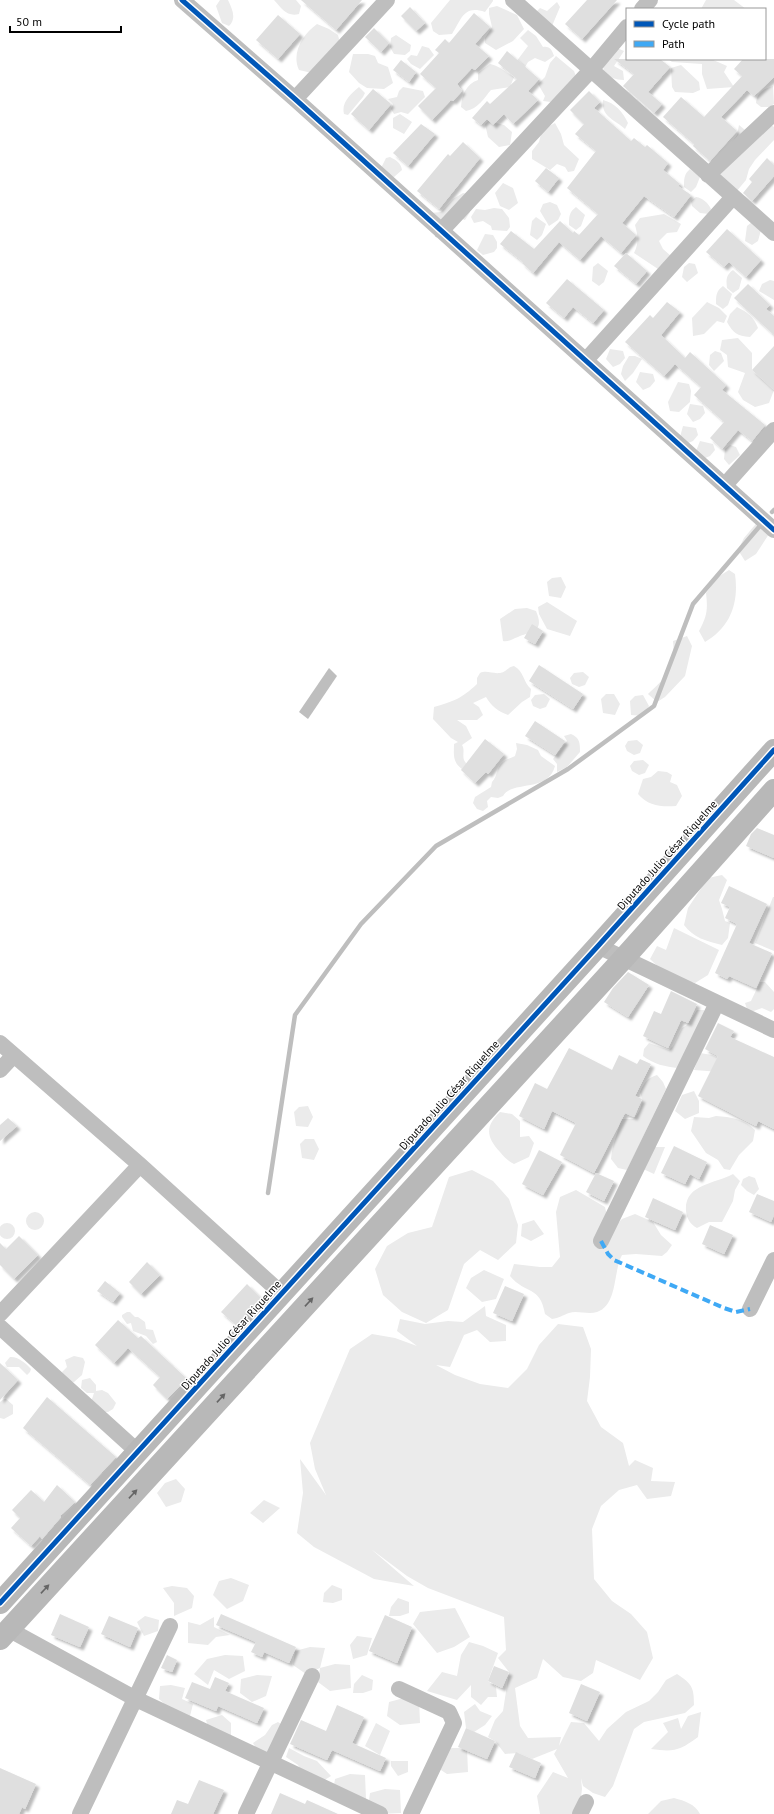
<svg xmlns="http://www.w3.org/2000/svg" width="774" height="1814" viewBox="0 0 774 1814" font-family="'PT Sans',sans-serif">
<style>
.green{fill:#ebebeb}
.water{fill:#bebebe}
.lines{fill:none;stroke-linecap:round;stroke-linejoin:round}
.stream{stroke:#bebebe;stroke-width:4.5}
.building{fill:#dfdfdf;filter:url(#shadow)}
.street{stroke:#bebebe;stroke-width:16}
.secondary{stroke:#b8b8b8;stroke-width:22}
.quiet{stroke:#3fa9f5;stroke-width:4;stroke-dasharray:8 4;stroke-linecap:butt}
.cycleway-casing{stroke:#fff;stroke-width:8}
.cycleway{stroke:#0057b8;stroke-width:5}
.oneway{fill:#656565}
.labels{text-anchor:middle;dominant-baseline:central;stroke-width:3;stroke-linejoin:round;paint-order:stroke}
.street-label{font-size:11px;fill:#000;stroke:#fff}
</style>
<defs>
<filter id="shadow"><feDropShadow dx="3.5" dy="3.5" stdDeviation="1" flood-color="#0004"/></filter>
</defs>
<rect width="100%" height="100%" fill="#fff"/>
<path class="green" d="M220,0H228C232,9 237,18 229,26L222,23L216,6Z
M274,0H296L301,6L299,14C287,17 282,9 274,0Z
M450,0H493V1L485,12C464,5 462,18 452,34L439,35L433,31L431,23Z
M706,0H734L746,9H701Z
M557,2L560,7L552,26L534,14L540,8L547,11Z
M497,6L517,15L524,29L513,41L496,50L485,43V38L492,27L489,14V8Z
M317,24L329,29L338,35L341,47L312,73L299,70C291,53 303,34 317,24Z
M528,30L536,36L543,47C550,46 552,50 554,56L545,62L535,58L528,62L524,69L510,70L528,46L520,38Z
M396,35L411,45L410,51L405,55L394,54L390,47L391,38Z
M422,46L429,48L434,55L420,69L411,64L407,59L411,55L417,56Z
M617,48L624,51L614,66L623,71L624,80C615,80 610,77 603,72L604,64Z
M353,54H368L375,56L378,63L388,67L393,83L384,89L367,88L359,83L349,72Z
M556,56L574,71L577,79L551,102L543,101L545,96L538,84L545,77L550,63Z
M668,59H711L727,66L724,72L734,87L707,89L702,74V64L672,62Z
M490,64C500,66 505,72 514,77L510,87L491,90C484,98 478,109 466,111L461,107C462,95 466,84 478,80V73Z
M681,65L699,82L700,90L693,93L675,92L672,87L671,68Z
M773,86L774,104L769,107H761L756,103C757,92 764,89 773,86Z
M359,87L365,93L363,97L348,115L344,114C341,102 351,94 359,87Z
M403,87L423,91L425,97L408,114L401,112L394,114L391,109L393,104L388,99L397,97L399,91Z
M603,100C615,103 623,112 628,123L625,129C614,119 601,117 603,100Z
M400,114L412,122L404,134L393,128V118Z
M488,121L504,125L512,132L510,145L499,147L488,137L485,124Z
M555,123L561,134L564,145L579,159L574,171L568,172L565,167L557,164L550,170L532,159V151L539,142L542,130Z
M770,124L774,127V140L755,160L749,169L746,180L736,192L720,175L727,160L729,146L737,135L739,125L745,130Z
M390,157C396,160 401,163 402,170L394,177L387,175L381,168L386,158Z
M690,169L700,177L696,187L691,192L684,187C684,179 684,174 690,169Z
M503,183L513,188L518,203L509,210L500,206L495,193Z
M463,193L468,194L470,212L465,220L456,217L442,227L430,213L441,212L453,199Z
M696,197C703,198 708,203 711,209L709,214L700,213L692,206L691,201Z
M550,202L557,205L561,214L558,220L549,226L540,211L543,204Z
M576,207L585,215L581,226L576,230L569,225C569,217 569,212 576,207Z
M494,208L502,209L509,218L510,227L507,231L492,230L491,226L483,221L474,223L471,217L476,209L485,210Z
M664,214L681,224L677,232L667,233L659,241L663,249L671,256L661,271L634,253C639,243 638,236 635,225L640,218Z
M536,217L546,224L542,235L537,240L530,235L532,221Z
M752,222L761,230L758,241L752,245L745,241L747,226Z
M485,234L493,235L497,242V248L494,252L483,255L477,250Z
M598,263L608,271L604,282L599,286L592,281L593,267Z
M689,263L695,264L698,273L687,282L682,277L684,267Z
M733,270L742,278L739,289L733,293L727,288C726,280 726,275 733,270Z
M770,280L774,281V300L759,291L762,284Z
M723,286L732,294L728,305L723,309L716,304C716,296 716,291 723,286Z
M707,302L719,308L727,316L724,323L717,321L704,334L693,336L692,318Z
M737,307C747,312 754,317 758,328L750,337C737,336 733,333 727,322L730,314Z
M738,338L752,353V370L774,390L769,403L755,407L743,400L738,392L745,373L728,367L727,355L720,350L722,340Z
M610,349L623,351L625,358L620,364L613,367L606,359Z
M715,351L721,353L724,361L714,371L709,365L710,355Z
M629,356H635L642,359L633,373L625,381L621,374L623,366Z
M640,372L653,374L655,381L650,387L643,390L636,382Z
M678,382L689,384L691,391L690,402L679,412L670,411L668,402Z
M690,404L703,406L705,413L700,419L693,422L687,414Z
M683,426L696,428L698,435L693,441L686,444L680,437Z
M700,441L713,444L715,450L710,456L703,459L696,451Z
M730,445L736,447L740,455L729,465L724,459L725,449Z
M760,519L769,534L756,554L745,561L738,550L744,538Z
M729,570L735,574C739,602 731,627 705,642L699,631C707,616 708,610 706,593L718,577Z
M561,577L566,587L561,598L549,596L547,582L552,578Z
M547,602L577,621L570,636L547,629L539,614L538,607Z
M527,608L536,611C545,632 532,631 518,637C512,639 509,642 503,641L500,619L515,609Z
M687,636L692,646L685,676L665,697L657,702L648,694C666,678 676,667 673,641Z
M514,666C524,671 523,682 531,689L530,697L522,702L508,715C498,711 492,707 486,697L473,703L479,707L483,715L477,720H457L466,726L472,738L462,745C466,751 460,758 467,764L462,769C452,762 454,754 454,744L458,742L451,738L433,719L434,707C454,701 461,699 477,684V678L480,673C487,670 492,674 500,673C506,672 508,667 514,666Z
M583,672L589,677L585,685L579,687L572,684L570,678L574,673Z
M544,694L550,699L546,707L540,709L533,706L531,700L535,695Z
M606,694H614L620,704L615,715L603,713L601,699Z
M643,695L649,706L643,716L631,715L630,701L635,696Z
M571,734C580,738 580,743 580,752L567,767L557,772V764L553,759L567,741L564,736Z
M637,740L643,745L640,753L634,755L627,751L625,746L628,741Z
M516,743L527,745L538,750L541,756L555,766C548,793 512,780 503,796L498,798L491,797L487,801L488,807L483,811L477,809L473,803L475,797L491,787L492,782C498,776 496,767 503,762C506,759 512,758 515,756L517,749Z
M643,760L649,765L645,773L639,775L632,771L630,766L634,761Z
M658,771L667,772L672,775L670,782L677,785L682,796L676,806C661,807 648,806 638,794L643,779L651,777Z
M722,875L727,880L719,900L722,909L725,921L730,923L728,938L722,945C706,941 694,938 684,925L688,908L708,878Z
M773,897H774V951L755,943Z
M674,928L719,950L708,975L695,983C676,978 663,973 650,959L657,946L666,950Z
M760,982H765L774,992V1009L771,1012L762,1008L751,1012L747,1009L745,1003L751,1001Z
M697,1010H704L707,1017L678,1068C666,1067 653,1064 643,1056L644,1049L649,1043L669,1050L673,1046L682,1028L687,1025Z
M700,1053L712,1055L724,1061L720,1072L694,1070Z
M657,1075L663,1082L666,1089L627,1170L618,1168L611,1159C612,1145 618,1132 621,1119H633C641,1111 644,1102 640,1092C644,1083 647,1078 657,1075Z
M694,1091L699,1101V1113L685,1119L675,1111L682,1095Z
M308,1106L313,1117L308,1127L296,1126L294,1112L299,1107Z
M500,1112L512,1114L520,1121V1137L529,1136L534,1143L529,1157L514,1164C508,1161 504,1157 500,1152C486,1137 485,1126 500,1112Z
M716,1116C731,1117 744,1119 755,1130L753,1141L739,1155L730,1170L724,1169L718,1160L706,1153L691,1131L694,1117L709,1118Z
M305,1139H314L319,1149L314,1160L302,1158L300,1144Z
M653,1147H665L654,1174L641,1168Z
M472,1170L493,1181L509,1199L518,1225L516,1243L498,1260L480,1250L464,1264L448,1310L426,1323L402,1312L383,1295L375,1269L387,1246L408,1233L432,1227L449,1177Z
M733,1174L740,1181L735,1190L733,1201L722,1222H709L697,1228C690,1224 687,1219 686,1211C684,1184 715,1184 733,1174Z
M749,1176L755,1178L759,1189L754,1195L747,1191L741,1185L743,1179Z
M576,1190L605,1207L607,1216L614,1227L622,1219L635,1214L653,1222L661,1235L672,1245L667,1252L662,1256L636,1254L622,1255C613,1271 618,1305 597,1312C588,1315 577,1310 569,1313C563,1315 559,1318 552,1319L545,1314C540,1285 526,1295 510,1276L514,1264L540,1267H552L560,1257L556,1212L560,1197Z
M26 1221a9 9 0 1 1 18 0a9 9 0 1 1-18 0Z
M534,1220L544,1234L531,1241L521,1236L522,1224Z
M-1 1231a8 8 0 1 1 16 0a8 8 0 1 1-16 0Z
M484,1270L504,1279L496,1299L482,1302L466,1288L471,1278Z
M485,1306L486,1316L506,1325V1341L490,1342L477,1330L464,1335L450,1367L436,1365L455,1375L480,1384L508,1388L527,1369L539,1345L558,1324L583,1327L591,1349L590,1377L587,1401L601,1427L623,1443L629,1466L635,1460L653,1468L651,1481L675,1482L671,1496L647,1499L637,1485L619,1490L601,1506L592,1529L594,1579L612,1601L631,1614L647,1632L653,1658L640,1680L596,1660L593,1673L581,1681L563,1677L543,1659L537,1678L515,1688L520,1726L528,1738L561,1737L559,1746L571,1722L584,1723L599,1741L607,1729L626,1712L649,1701L658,1692L666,1680L677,1674C692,1684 694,1687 694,1705L685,1713L644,1722L634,1729L613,1786L605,1797L593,1793L583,1786L581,1778L582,1789L579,1814H540L537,1796L553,1772L568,1778L554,1754L557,1749L532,1759L518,1753L505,1754L495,1741L488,1737L495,1720L503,1711L509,1672L498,1658L506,1650L504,1617L428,1588L407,1576L371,1549L414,1586L374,1579L314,1547L297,1533L303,1493L300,1459L326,1495L315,1469L310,1443L350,1349L372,1334L395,1338L417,1346L397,1331L400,1319L425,1324L448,1321L463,1322Z
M127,1312H130L135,1317H138L145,1322L146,1329L153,1330L157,1342L153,1344L146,1336L133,1331L131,1323L127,1324L122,1317V1315Z
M74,1356L83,1358L85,1362L82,1375L74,1382L69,1383L65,1380L62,1372L67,1367L65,1360Z
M10,1357C17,1356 26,1363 31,1369L30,1372L27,1375L19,1367H7L5,1363Z
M90,1378L96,1385V1391L102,1390L108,1393L116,1403L113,1409L108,1412H97L91,1402L94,1393H87L81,1388L82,1380Z
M4,1399H6L13,1405V1414L4,1419L0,1418V1402Z
M176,1479L185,1489L181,1502L166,1507L157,1493L165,1483Z
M264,1500L280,1508L263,1523L250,1513Z
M231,1578L249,1585L243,1601L227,1609L213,1595L219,1581Z
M332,1585L342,1589V1600L333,1603L323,1602L324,1593Z
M172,1586L187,1588L194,1596L192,1608L174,1616V1603L163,1588Z
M398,1598L409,1602V1613L400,1616H389L391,1607Z
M455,1608L470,1637L454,1647L437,1653L413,1624L420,1612Z
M145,1616L159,1620L158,1631L144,1636L137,1622Z
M214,1617V1627L230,1635L216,1637L208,1645L188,1643V1622L200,1625Z
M357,1636L372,1638L367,1655L353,1659L350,1645Z
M469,1642L483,1646L498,1653L488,1681L496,1687L497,1697H488L481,1705L471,1697V1685L457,1700L427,1691L442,1672L457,1676L461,1655Z
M310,1647L325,1648L320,1668L335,1664L350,1665L351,1688L330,1691L318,1682L320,1668L306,1674L293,1665L295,1651Z
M225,1655L243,1656L245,1671L229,1679L214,1670L208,1685L194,1674L207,1659Z
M257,1675L272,1676L266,1696L252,1702L240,1693L241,1679Z
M362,1675L373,1680L372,1690L363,1693H353L354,1684Z
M171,1685L185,1688L182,1699L193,1704L190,1716L180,1718L159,1699L160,1686Z
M404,1698L419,1699L420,1723L400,1725L387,1716L389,1702Z
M475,1704L480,1711L492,1716L485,1725L474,1732L466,1728L464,1712Z
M701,1712L698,1737C679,1751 674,1752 651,1749L668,1732L663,1723L678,1718L681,1729L688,1716Z
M222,1715L231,1723V1737L209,1730L206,1720Z
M278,1722L292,1732L262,1759L253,1743L265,1735L272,1725Z
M376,1723L390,1731L380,1755L365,1746Z
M289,1748L304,1756L317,1761L331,1776L320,1783L305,1779L298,1765L286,1757Z
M452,1748H467L468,1772L447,1774L435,1766L436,1752Z
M391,1761H408V1772L398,1776L391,1766Z
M350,1774L365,1775L366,1799L333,1792L335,1779Z
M385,1789L400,1790L401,1813L379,1814L368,1807L370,1793Z
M674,1798C685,1801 695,1804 700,1814H648L661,1801Z"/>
<path class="water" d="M329,668L337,676L308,719L299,712Z"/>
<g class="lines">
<path class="stream" d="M772,512L774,510
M268,1193L295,1015L361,924L436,846L568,769L654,706L693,604L759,527"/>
</g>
<path class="building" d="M301,0H362L336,30Z
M587,0H617L582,39L565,24Z
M410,7L425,23L416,31L401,16Z
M474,13L490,27L475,44L489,56L475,70L472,68L457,84L462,91L453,101L451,100L432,120L418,106L436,88L420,74L439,53L435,50L445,39L449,43Z
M278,15L300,34L278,59L256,40Z
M374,28L389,43L381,52L365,37Z
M507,51L539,79L528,91L538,100L513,124L504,114L493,125L487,119L481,125L472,118L487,101L490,104L517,79L498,63Z
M614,59H660L670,67L648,92L662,104L654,113L623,86L634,74Z
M743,59H774V77L754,96L747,90L721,117L737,131L710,161L693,146L694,144L663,117L681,97L704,117L742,76L734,69Z
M401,60L416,72L409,82L393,70Z
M373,89L391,104L369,130L351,114Z
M589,91L600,102L594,108L631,141L634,138L645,147L647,145L668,163L663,170L680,184L678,186L691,195L674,217L644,196L622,223L636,235L621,253L601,236L580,260L559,242L533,273L522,263L523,262L500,244L511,231L534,249L560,221L573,233L574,231L579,235L598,214L567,188L596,151L575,134L584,124L570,110Z
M421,124L435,134L408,166L393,153Z
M463,142L480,158L439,209L417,191L448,154L450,156Z
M767,158L774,165V176L752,201L743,193L752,182L749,179Z
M546,168L559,178L548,192L535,181Z
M727,229L761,260L746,277L729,262L724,267L706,252Z
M626,253L647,271L636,284L614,266Z
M567,279L604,310L593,323L573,307L564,318L546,303Z
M748,284L770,305L766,309L774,316V335L734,298Z
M667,302L680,312L661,335L685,358L690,352L726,385L722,390L765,425L752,441L738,430L722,449L710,438L724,422L694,395L701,387L675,364L664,376L625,342L650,315L653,318Z
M774,346V390L752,370Z
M532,624L543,631L535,644L524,638Z
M539,665L583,694L573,709L529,681Z
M535,721L565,741L555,755L525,736Z
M485,739L504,754L488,774L486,772L475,783L461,770Z
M757,828L774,835V858L746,846L751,834Z
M729,886L767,904L749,943L772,953L756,988L729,976L727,979L715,973L737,924L725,918L730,907L721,903Z
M628,972L649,985L628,1017L604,1002L613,988Z
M671,991L697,1004L688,1023L681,1020L668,1048L643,1036L654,1011L661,1014Z
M718,1023L734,1031L730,1037L774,1057V1129L758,1121L756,1126L698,1096L718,1056L705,1049Z
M569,1048L612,1070L619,1055L637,1064L640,1059L651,1064L635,1096L642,1099L634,1117L625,1113L594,1173L560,1155L576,1123L552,1111L544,1129L519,1116L535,1083L547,1089Z
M8,1118L17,1126L0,1141V1125Z
M674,1146L707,1162L699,1179L690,1174L685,1184L661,1173Z
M539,1150L562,1162L543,1195L522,1184Z
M596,1173L614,1181L604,1201L586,1192Z
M757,1194L774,1201V1215L771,1222L749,1212Z
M653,1198L683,1212L675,1230L645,1217Z
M710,1225L733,1235L724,1254L702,1244Z
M19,1236L38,1255L14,1279L0,1265V1243L6,1249Z
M147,1262L160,1275L141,1294L129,1282Z
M105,1281L120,1293L113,1302L97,1291Z
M247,1284L261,1298L236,1325L221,1312Z
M505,1286L524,1294L512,1321L493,1313Z
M118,1320L138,1338L141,1336L187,1379L167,1399L153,1385L160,1377L128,1348L114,1363L95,1345Z
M0,1363L18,1380L0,1400Z
M47,1397L116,1457L90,1485L23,1428Z
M57,1485L75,1502L60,1516L61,1517L42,1539L40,1536L31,1546L11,1528L20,1518L12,1510L31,1490L44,1502Z
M60,1614L89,1627L80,1647L51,1635Z
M221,1614L296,1647L289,1663L264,1652L262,1657L251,1652L256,1642L216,1625Z
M385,1615L412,1627L397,1663L369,1651Z
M109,1616L138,1628L130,1647L101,1634Z
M167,1655L177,1660L172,1672L161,1668Z
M494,1666L509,1672L502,1688L488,1681Z
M215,1677L229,1683L225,1691L264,1708L257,1723L218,1706L216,1711L185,1698L192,1682L210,1689Z
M581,1684L600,1692L587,1721L569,1713Z
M337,1705L364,1717L352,1743L386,1758L380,1771L332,1750L327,1760L290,1744L301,1720L326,1731Z
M466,1728L495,1741L487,1759L458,1747Z
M516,1752L541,1763L535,1778L509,1767Z
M0,1768L36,1784L25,1809L22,1807L19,1814H0Z
M199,1780L224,1790L213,1814H171L177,1800L188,1804Z
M280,1793L305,1804L307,1800L338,1814H271Z"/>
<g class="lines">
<path class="street" d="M182,0L295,99L774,530
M513,0L774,233
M642,9L650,0
M295,99L387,0
M708,175L774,113
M441,231L592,69L627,27
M586,360L733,197
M725,485L774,430
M598,946L774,1030
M0,1043L140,1165L282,1294
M0,1070L14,1055
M601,1241L717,1003
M750,1309L774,1260
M0,1314L140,1165
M0,1327L138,1452
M8,1629L136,1699L380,1814
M399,1689L449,1712L454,1723L411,1814
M80,1814L170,1626
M246,1814L312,1676
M580,1814L586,1802"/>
<path class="secondary" d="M0,1603L598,946L774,750
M0,1639L624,958L774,790"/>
<path class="quiet" d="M601,1241L608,1254L614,1260L724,1308L736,1312L750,1309"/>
<defs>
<path id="cycleway" d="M182,0L295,99L774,530
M0,1603L598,946L774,750"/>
</defs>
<use href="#cycleway" class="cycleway-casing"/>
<use href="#cycleway" class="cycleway"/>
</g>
<defs><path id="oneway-solid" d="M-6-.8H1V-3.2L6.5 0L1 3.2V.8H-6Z"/></defs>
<g class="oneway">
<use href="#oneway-solid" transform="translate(309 1302) rotate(-47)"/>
<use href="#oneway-solid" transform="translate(221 1398) rotate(-47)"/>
<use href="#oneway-solid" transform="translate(133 1494) rotate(-47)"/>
<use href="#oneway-solid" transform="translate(45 1589) rotate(-47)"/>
</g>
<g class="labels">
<g class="street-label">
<text transform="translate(667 855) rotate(-48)">Diputado Julio César Riquelme</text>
<text transform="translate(449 1095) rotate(-48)">Diputado Julio César Riquelme</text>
<text transform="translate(231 1335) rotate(-48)">Diputado Julio César Riquelme</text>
</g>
</g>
<rect x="626" y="8" width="140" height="52" fill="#ffffff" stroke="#999999"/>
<rect x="634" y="21" width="20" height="6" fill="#0057b8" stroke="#999999"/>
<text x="662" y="28" font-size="12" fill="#000000">Cycle path</text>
<rect x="634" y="41" width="20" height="6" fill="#3fa9f5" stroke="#999999"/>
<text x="662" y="48" font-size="12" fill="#000000">Path</text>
<path d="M10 26v6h111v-6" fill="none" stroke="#000000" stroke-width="2"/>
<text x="16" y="26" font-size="12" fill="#000000" stroke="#ffffff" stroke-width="3" paint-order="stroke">50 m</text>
</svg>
